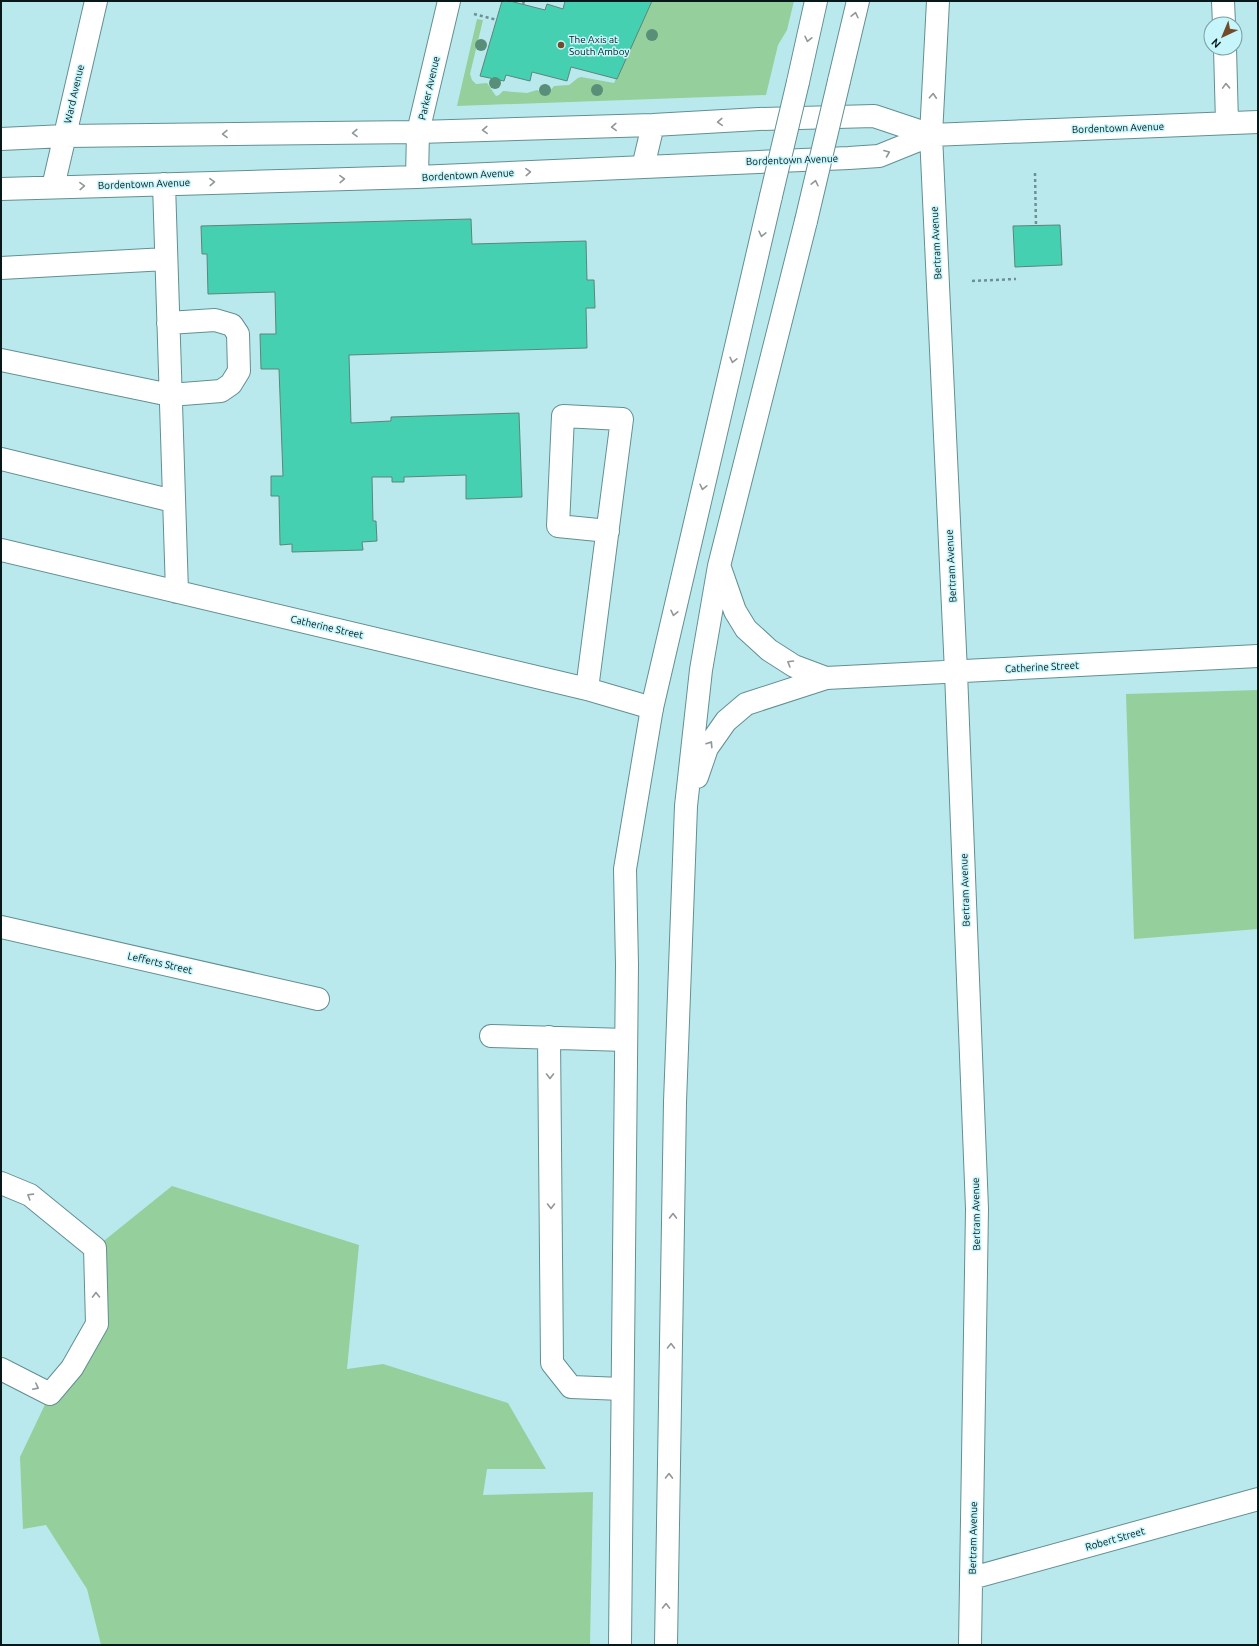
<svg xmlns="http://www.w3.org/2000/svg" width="1259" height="1646" viewBox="0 0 1259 1646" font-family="Ubuntu,sans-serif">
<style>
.green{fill:#95cf9b}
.building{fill:#46d0b2;stroke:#5c857a}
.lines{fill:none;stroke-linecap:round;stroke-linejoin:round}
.minor-casing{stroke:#628f94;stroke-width:24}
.highway-casing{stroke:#628f94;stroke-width:24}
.path{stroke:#6d9093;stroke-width:2.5;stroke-dasharray:3 3;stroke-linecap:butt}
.minor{stroke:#fff;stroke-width:22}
.highway{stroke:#fff;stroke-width:22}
.highway-bridge-casing{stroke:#628f94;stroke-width:24;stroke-linecap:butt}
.highway-bridge{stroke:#fff;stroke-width:22}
.tree{fill:#598f78}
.oneway{stroke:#8f9798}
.poi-dot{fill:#724c29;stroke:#c6f6fb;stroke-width:1.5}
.labels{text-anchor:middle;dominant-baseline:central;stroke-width:3;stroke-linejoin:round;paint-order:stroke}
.poi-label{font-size:10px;fill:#06181a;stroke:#c6f6fb;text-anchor:start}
.street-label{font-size:10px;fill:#06181a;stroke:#c6f6fb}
</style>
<rect width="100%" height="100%" fill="#b9e9ed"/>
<path class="green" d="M652,1H794L787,30L778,45L766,95L457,106L477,19L483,20L470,74L472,80L476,84L487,83L496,96L499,95L503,91L527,93L537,90L543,93L550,91L554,86L569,85L578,78L581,77L614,83Z
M1258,690V929L1134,939L1126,694Z
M172,1186L359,1245L347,1369L383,1364L508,1403L546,1469H487L483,1495L593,1492L590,1645H101L87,1589L46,1525L23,1529L20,1457L50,1394L97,1324L95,1248Z"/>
<path class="building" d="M502,1H510L545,10L547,4L563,9L565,1H652L617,79L571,67L567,81L532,72L530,81L506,75L504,81L480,76Z
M471,219L472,244L586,241L587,280H594L595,308H586L587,348L349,355L351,423L391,421V417L519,413L522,497L466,499V475L404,477V482H392V477H372L373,521H376L377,541L362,542L363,550L292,552V544L280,545L279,496H271V476H283L279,369H261L260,334H276L275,292L208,294L207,254H202L201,226Z
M1060,225L1062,265L1015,267L1013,226Z"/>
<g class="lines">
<defs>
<path id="minor" d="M1223,1L1224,24
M1225,48L1227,123
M931,135L956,672L977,1209L970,1645
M1,139L65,136L418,132L653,125L759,119L874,116L931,135
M643,167L653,125
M417,177L418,132L449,1
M164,184L177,592
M53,187L96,1
M1,189L417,177L849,158L879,156L931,135L1258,122
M1,268L166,259
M1,360L170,395L221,391L231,384L239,371L238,334L232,325L215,320L168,323
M1,459L173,501
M1,550L587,689L652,708
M826,678L1258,656
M587,689L622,419L563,416L558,526L608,531
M1,927L318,999
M491,1036L626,1040
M549,1037L552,1363L571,1387L622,1389
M1,1183L30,1195L95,1248L97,1324L72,1368L50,1394L1,1369
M972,1578L1258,1499"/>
<path id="highway" d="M839,81L858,1
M798,82L816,1
M931,135L938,1
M720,568L735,611L746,629L769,650L794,666L826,678
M697,777L707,748L726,721L746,704L826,678
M620,1645L627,965L625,869L652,708L771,196
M666,1645L675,1102L686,806L701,670L719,566L806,221"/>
</defs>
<use href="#minor" class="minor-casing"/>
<use href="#highway" class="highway-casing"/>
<path class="path" d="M523,4L524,1
M474,14L497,20
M1035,173L1036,226
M972,281L1016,279"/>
<use href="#minor" class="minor"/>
<use href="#highway" class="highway"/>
<defs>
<path id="highway-bridge" d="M771,196L798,82
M806,221L839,81"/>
</defs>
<use href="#highway-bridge" class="highway-bridge-casing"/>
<use href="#highway-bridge" class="highway-bridge"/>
</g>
<g class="tree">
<circle cx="652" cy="35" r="6"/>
<circle cx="481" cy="45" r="6"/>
<circle cx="495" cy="83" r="6"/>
<circle cx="545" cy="90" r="6"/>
<circle cx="597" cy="90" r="6"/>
</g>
<defs><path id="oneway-chevron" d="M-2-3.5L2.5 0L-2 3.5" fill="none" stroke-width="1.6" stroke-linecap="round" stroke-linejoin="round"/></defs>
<g class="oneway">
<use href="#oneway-chevron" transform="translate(855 15) rotate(-77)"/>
<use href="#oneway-chevron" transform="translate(808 39) rotate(103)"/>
<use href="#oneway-chevron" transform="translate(1226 86) rotate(-92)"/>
<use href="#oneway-chevron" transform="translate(933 96) rotate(-87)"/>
<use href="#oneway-chevron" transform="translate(720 122) rotate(177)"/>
<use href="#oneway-chevron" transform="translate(614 127) rotate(178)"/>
<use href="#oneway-chevron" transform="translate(485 130) rotate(178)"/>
<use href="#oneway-chevron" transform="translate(355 133) rotate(179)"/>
<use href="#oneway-chevron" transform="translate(225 134) rotate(179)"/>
<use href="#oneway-chevron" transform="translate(887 153) rotate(-22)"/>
<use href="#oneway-chevron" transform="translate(528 172) rotate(-3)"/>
<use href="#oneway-chevron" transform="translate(342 179) rotate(-2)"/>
<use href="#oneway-chevron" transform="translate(212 182) rotate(-2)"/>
<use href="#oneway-chevron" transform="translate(815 183) rotate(-77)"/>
<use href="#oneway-chevron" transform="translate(82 186) rotate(-2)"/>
<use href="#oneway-chevron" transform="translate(762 234) rotate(103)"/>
<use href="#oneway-chevron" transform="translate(733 360) rotate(103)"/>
<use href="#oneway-chevron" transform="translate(703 487) rotate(103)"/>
<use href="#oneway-chevron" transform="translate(674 613) rotate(103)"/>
<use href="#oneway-chevron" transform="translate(790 663) rotate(-149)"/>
<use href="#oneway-chevron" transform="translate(710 744) rotate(-57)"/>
<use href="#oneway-chevron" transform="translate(550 1076) rotate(90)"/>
<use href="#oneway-chevron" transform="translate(30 1196) rotate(-148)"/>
<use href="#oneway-chevron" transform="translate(551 1206) rotate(90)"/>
<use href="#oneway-chevron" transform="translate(673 1216) rotate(-89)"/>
<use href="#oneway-chevron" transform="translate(96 1295) rotate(-91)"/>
<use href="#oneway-chevron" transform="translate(671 1346) rotate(-89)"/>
<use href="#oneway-chevron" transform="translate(36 1387) rotate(27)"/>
<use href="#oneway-chevron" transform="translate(669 1476) rotate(-89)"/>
<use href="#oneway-chevron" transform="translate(666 1606) rotate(-89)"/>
</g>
<circle class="poi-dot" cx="561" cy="45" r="4"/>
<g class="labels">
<g class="poi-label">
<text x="569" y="39">The Axis at<tspan x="569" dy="12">South Amboy</tspan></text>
</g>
<g class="street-label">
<text transform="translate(429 88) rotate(-77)">Parker Avenue</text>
<text transform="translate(74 94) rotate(-77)">Ward Avenue</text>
<text transform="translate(1118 128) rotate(-2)">Bordentown Avenue</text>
<text transform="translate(792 160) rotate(-2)">Bordentown Avenue</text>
<text transform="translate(468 175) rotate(-3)">Bordentown Avenue</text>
<text transform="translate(144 184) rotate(-2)">Bordentown Avenue</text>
<text transform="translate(936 243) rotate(-93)">Bertram Avenue</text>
<text transform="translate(951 566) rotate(-93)">Bertram Avenue</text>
<text transform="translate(327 627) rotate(13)">Catherine Street</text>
<text transform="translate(1042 667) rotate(-3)">Catherine Street</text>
<text transform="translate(965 890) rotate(-92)">Bertram Avenue</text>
<text transform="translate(160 963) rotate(13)">Lefferts Street</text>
<text transform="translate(976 1214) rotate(-91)">Bertram Avenue</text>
<text transform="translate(973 1538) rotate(-89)">Bertram Avenue</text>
<text transform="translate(1115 1539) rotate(-16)">Robert Street</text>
</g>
</g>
<rect width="1259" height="1646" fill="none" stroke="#06181a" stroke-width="4"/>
<g transform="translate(1223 36) rotate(224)"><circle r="19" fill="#c6f6fb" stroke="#799da1"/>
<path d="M0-3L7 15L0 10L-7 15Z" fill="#724c29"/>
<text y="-6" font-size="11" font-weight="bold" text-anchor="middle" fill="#06181a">N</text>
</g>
</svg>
